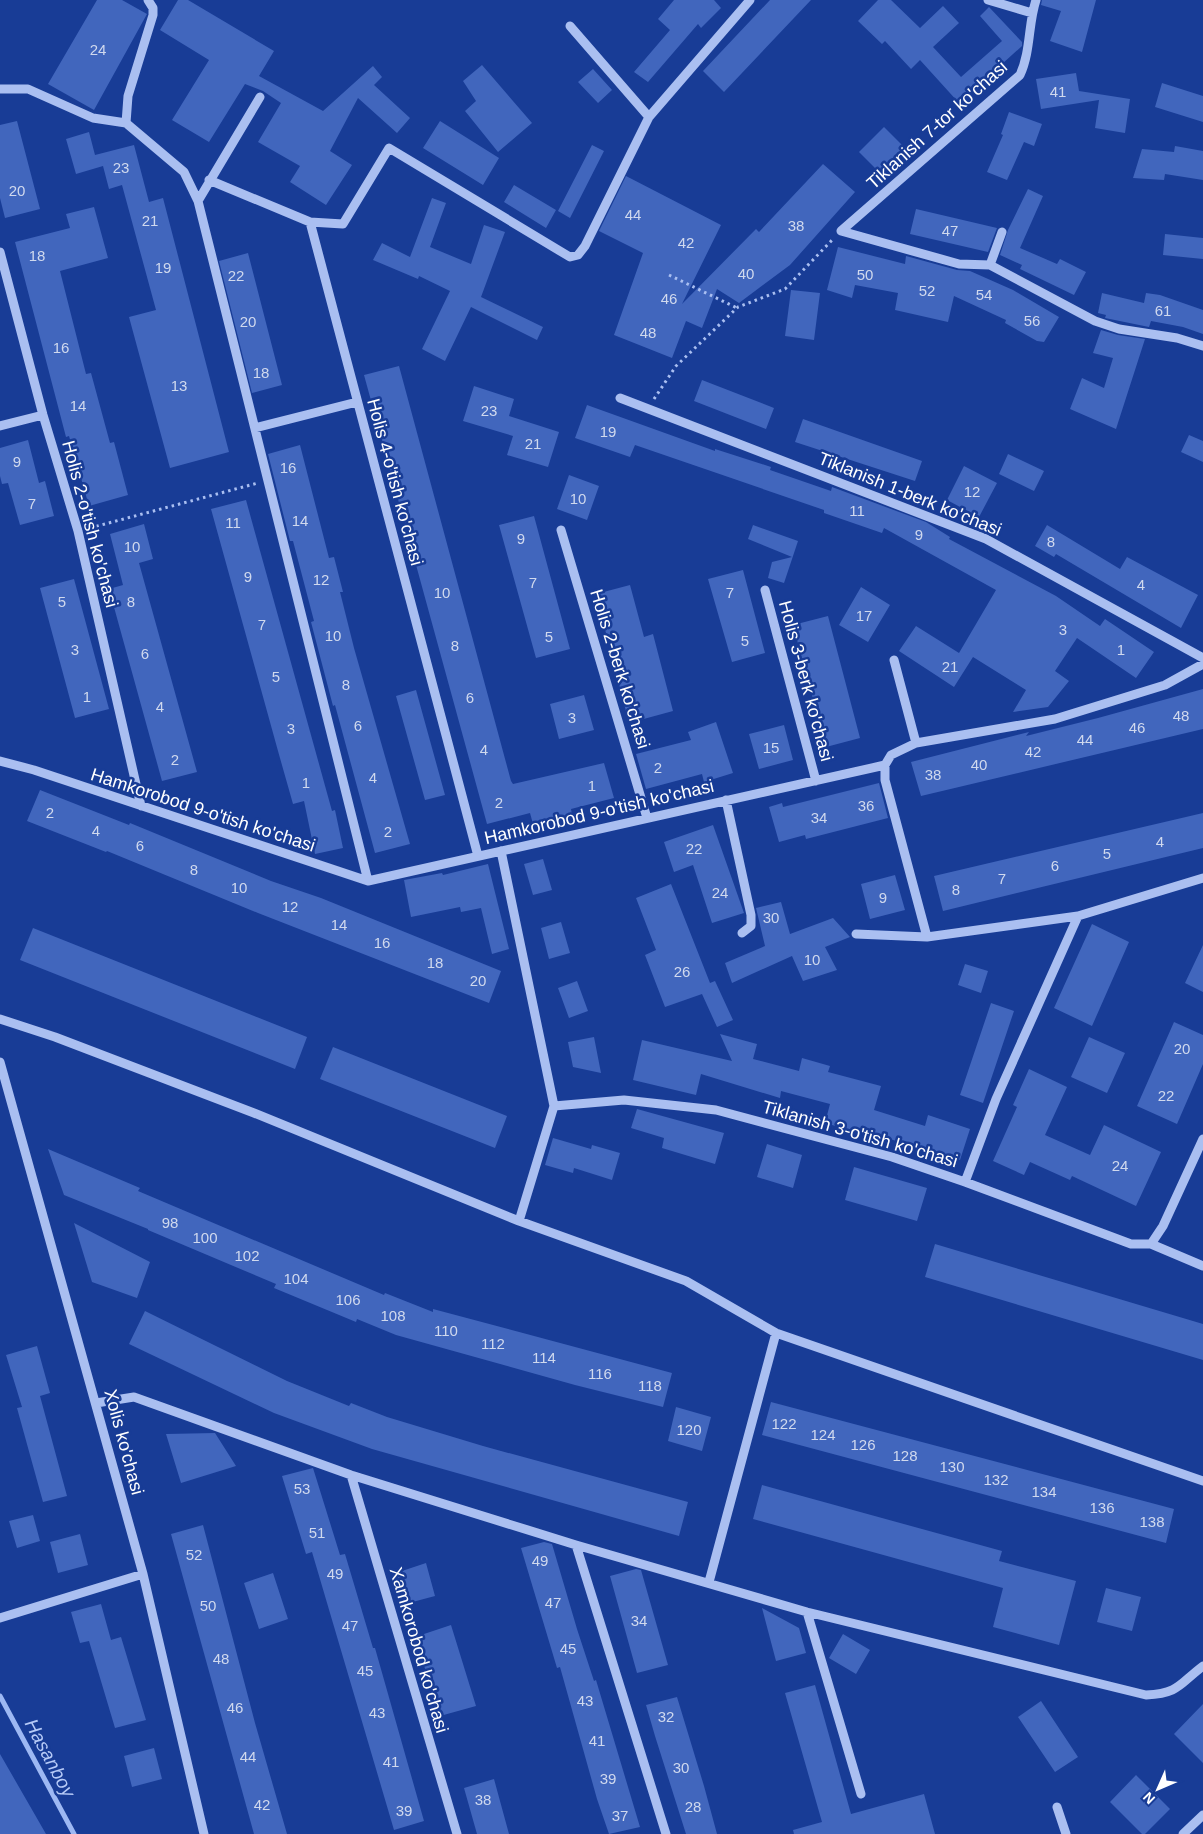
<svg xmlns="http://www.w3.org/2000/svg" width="1203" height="1834" viewBox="0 0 1203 1834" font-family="Arial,sans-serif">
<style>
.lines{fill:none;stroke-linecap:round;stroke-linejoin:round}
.stream{stroke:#9db8f3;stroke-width:5}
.building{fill:#4166bd}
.path{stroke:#aabff1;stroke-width:3;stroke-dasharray:2.5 4;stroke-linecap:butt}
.minor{stroke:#aabff1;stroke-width:9}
.labels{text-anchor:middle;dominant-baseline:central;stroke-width:5;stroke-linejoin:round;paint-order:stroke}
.number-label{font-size:15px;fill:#d0d9ee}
.street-label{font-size:18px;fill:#fff;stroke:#183c96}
.water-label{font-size:19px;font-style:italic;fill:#b6caf7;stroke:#183c96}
</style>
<rect width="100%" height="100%" fill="#183c96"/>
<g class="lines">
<path class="stream" d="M0,1696L74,1834"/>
</g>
<path class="building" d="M97,0H122L147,14L94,110L48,84Z
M178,0H188L274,51L259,76L323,111L373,66L382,77L374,85L410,118L397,133L358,98L330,151L352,165L326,205L290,182L300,166L258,142L281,103L263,91L245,84L209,142L172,120L209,60L160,30Z
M674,0H714L721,8L701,28L698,24L648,82L634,72L670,30L658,19Z
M770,0H811L724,92L703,71Z
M878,0H891L920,28L943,6L959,23L933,47L961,77L1002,41L980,16L989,7L1022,42V46L959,103L920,60L911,69L885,41L882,44L858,21Z
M1042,0H1096L1082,52L1050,41L1061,11L1041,5Z
M482,65L532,123L498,152L465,111L476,101L463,81Z
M593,69L612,90L598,103L578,82Z
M1076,73L1079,91L1130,99L1125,133L1095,128L1099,100L1041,109L1036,79Z
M1162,83L1203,96V122L1155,107Z
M1009,112L1042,124L1034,146L1024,142L1007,180L987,172L1003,135L1001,134Z
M17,121L40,209L5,218L0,198V125Z
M440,121L499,158L483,185L423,148Z
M884,127L904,147L879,172L859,152Z
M89,132L95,155L134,145L149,202L163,198L229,452L170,468L129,317L156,310L122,185L109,189L103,166L76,174L66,139Z
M592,145L604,151L570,218L558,211Z
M1175,146L1203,151V180L1165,174L1164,180L1133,178L1142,149L1174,152Z
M823,164L855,192L790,265L739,303L717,289L702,328L686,321L672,358L614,335L643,253L599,231L626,176L721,225L682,304L756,229L759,232Z
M514,185L556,210L546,228L504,202Z
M1028,189L1043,196L1020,248L1057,264L1060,259L1086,272L1074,295L1020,269L1022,265L1000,255L1008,230Z
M432,198L446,203L430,247L471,264L484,225L505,232L481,297L543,327L537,340L471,307L445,361L422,349L450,291L419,276L418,279L373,260L382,243L410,257Z
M94,207L108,258L60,271L86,374L91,373L110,443L114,442L128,495L89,506L69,436L66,437L15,242L70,228L66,214Z
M916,209L997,228L988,252L910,234Z
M1165,234L1203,238V259L1163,255Z
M838,247L905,264L906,256L957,270L970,271L1013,290L1059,317L1044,342L1037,341L1005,323L1006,320L954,296L948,322L895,310L898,293L855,285L852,298L827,290Z
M248,253L282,385L252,393L219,261Z
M791,290L820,293L814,340L785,336Z
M1102,293L1144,303L1146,293L1160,295L1203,310V334L1183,327L1151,321L1149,327L1105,318L1106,315L1098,313Z
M1101,330L1118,335L1145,339L1116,429L1070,409L1082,378L1104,388L1113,358L1093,353Z
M399,366L511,781L513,784L604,763L614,798L571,809L572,815L533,824L530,813L487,824L364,375Z
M702,380L774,408L766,429L694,401Z
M474,386L514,399L509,416L559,432L548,467L507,455L513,436L463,421Z
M587,405L715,451V449L771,467L770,470L831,491L832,487L926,522L950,537L949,539L1056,596L1100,626L1105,619L1154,652L1136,678L1077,638L1055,671L1069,681L1048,707L1013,712L1026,690L973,657L954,687L899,651L916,626L959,653L996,590L884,528L882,533L824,513V510L635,445L630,457L575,438Z
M803,419L922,461L915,481L795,442Z
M1189,435L1203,441V462L1181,452Z
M28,440L39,483L45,481L54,516L20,525L8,483L2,484L0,476V448Z
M300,445L329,558L334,557L343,592H340L354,648L410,844L375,853L335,705L333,706L311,622L314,621L293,541H290L268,454Z
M1008,454L1044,471L1034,491L999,474Z
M964,466L997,483L979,517L947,500Z
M569,475L599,486L587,520L557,509Z
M246,500L332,811L335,810L343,848L315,854L304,801L293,804L278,751L211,509Z
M534,516L570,649L536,658L499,525Z
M144,524L153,559L139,563L197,772L162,781L109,589L123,585L110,534Z
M753,525L798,541L784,583L768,578L772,562L792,557L748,539Z
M1047,525L1120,569L1127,557L1198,595L1181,628L1056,554L1054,557L1035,546Z
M743,570L765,653L732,662L708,579Z
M74,579L109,709L75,718L40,588Z
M630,585L644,637L653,634L673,711L629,723L596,594Z
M861,587L890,605L868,642L839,625Z
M828,616L860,738L826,747L793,625Z
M1203,689V729L921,796L911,762L1029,732L1026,736L1098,718Z
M416,690L445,795L425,800L396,696Z
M584,695L594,730L559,739L550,704Z
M716,722L733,773L704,782L702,774L646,789L636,754L691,740L688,732Z
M784,725L793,760L759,769L749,734Z
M879,783L888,818L806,839L805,835L779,842L769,807L782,803L783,807Z
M40,790L129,825L130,823L271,881L321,898L501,971L489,1003L258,913L107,851L106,852L27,821Z
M1203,813V848L943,911L934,876Z
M713,825L744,913L712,923L693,865L674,872L664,842Z
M543,859L552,890L533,895L524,864Z
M488,864L509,949L492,954L481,908L461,912L460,907L411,917L404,880L442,873L443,875Z
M895,875L905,910L870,919L861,884Z
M671,884L710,983L715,981L733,1020L717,1027L702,994L665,1007L645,955L656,950L636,898Z
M781,902L790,934L833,918L850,937L825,947L837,970L803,981L792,956L732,983L725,963L765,946L756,908Z
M561,922L570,953L549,959L541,928Z
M1092,924L1129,942L1092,1026L1054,1008Z
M33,928L307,1037L295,1069L20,960Z
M1203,945V992L1185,983Z
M965,964L988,971L981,993L958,985Z
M577,981L588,1011L569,1018L558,988Z
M991,1003L1014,1011L983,1103L960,1095Z
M1174,1022L1203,1035V1064L1177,1124L1137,1106Z
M720,1034L757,1044L753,1059L799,1071L802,1058L830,1066L828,1072L881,1086L874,1110L925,1126L928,1115L970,1129L960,1160L915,1145V1147L868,1132L867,1135L825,1123L830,1104L781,1091L780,1098L701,1074L696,1095L633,1080L642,1040L732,1061Z
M594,1037L601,1073L573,1067L568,1042Z
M1089,1037L1125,1053L1107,1093L1071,1077Z
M333,1047L507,1116L495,1148L320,1079Z
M1029,1069L1067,1087L1045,1135L1090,1155L1104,1125L1161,1152L1136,1206L1072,1176L1070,1180L1030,1162L1024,1175L993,1161L1017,1107L1013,1105Z
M637,1109L724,1133L715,1164L662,1148L664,1138L631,1128Z
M553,1138L591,1149L592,1145L620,1153L612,1180L574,1168L573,1173L545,1165Z
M767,1144L802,1155L793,1188L757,1177Z
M48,1149L140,1188L138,1191L384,1295L385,1293L433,1312V1309L672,1373L663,1407L575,1385L396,1335L357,1319L356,1322L274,1288L276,1284L148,1230V1229L64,1195Z
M854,1167L927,1188L917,1221L845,1200Z
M74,1223L150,1262L137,1298L92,1282Z
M935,1244L1203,1324V1360L925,1277Z
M145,1311L287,1381L349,1406L351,1403L387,1417L483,1446L688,1502L679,1536L372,1449L274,1413L129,1344Z
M37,1346L50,1393L40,1396L67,1496L43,1502L17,1408L22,1407L6,1355Z
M771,1402L1174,1509L1166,1543L762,1435Z
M676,1407L711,1417L702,1451L668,1441Z
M215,1433L236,1466L181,1483L166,1434Z
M313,1468L340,1555L345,1554L373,1648H375L424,1821L394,1830L312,1552L306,1554L282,1476Z
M762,1485L1002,1551L999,1561L1076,1581L1059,1645L993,1627L1003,1588L753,1519Z
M33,1515L40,1541L17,1548L9,1521Z
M203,1525L255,1723L287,1834H254L171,1534Z
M80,1534L88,1565L58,1573L50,1542Z
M544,1542L552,1544L577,1629L594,1681L596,1680L640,1827L609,1834L597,1799L560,1667L557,1668L521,1548Z
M426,1563L435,1596L405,1604L396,1573Z
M636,1569L641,1570L668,1665L637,1673L610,1576Z
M273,1573L288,1619L259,1629L244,1583Z
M1106,1588L1141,1597L1132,1631L1097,1622Z
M101,1604L111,1640L121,1637L146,1720L115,1728L89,1641L80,1643L71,1612Z
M762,1608L799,1628L806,1653L776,1661Z
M451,1625L476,1706L440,1716L415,1637Z
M843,1634L870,1650L856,1674L829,1658Z
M815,1685L851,1814L924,1794L935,1834H794L793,1830L822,1822L785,1693Z
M677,1697L704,1786L717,1834H686L655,1736L646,1705Z
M1041,1701L1078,1757L1055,1772L1018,1717Z
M1203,1704V1763L1174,1734Z
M154,1748L162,1779L132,1787L124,1756Z
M0,1754L46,1834H0Z
M1136,1775L1170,1809L1145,1834H1142L1110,1802Z
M494,1779L509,1834H477L464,1788Z"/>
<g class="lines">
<path class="path" d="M669,275L737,308
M654,399L676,366L738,307L785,289L834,238
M90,528L258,483"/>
<path class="minor" d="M988,0L1032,13
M570,26L649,117
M0,89H28L93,118L126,123L184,172L198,201L368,881
M126,123L128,96L153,15V8L148,0
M209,180L310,222L478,856
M198,201L260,97
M310,222L343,224L389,148L570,257L578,255L585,246L649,117L750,0
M841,231L959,264L990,265L1095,321L1119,329L1177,338L1203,346
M841,231L1020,75C1031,51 1028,24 1036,0
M0,252L43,415L78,531L141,806
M990,265L1002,232
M620,398L986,539L1203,658
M0,426L43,415
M255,428L357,402
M561,530L647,818
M765,590L816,781
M894,660L916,743
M0,761L34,770L368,881L885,765L891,755L916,743L1055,719L1165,685L1203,664
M885,765V780L927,937
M726,800L751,915V926L742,933
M501,851L554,1106
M856,934L927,937L1078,916
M0,1019L55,1037L254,1113L519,1221L686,1281L776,1333L1203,1481
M0,1062L143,1574L204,1834
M965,1182L996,1099L1078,916L1203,878
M519,1221L554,1106L624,1100L716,1110L892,1157L965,1182L1131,1244H1151L1163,1226L1203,1139
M1151,1244L1203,1266
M96,1403L134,1397L351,1475L576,1545L807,1612L1146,1695C1180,1693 1179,1684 1203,1666
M351,1475L457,1834
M576,1545L666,1834
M709,1582L776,1333
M807,1612L861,1794
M0,1618L143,1574
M1057,1807L1066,1834
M1183,1834L1203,1815"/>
</g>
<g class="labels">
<g class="number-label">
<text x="98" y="49">24</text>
<text x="1058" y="91">41</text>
<text x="121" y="167">23</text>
<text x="17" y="190">20</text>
<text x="633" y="214">44</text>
<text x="150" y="220">21</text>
<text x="796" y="225">38</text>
<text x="950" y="230">47</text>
<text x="686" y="242">42</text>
<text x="37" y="255">18</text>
<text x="163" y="267">19</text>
<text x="746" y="273">40</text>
<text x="865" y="274">50</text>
<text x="236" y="275">22</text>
<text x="927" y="290">52</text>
<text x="984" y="294">54</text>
<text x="669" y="298">46</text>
<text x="1163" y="310">61</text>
<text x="1032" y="320">56</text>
<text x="248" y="321">20</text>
<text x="648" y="332">48</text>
<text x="61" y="347">16</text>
<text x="261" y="372">18</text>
<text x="179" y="385">13</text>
<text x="78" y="405">14</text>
<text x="489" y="410">23</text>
<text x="608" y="431">19</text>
<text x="533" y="443">21</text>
<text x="17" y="461">9</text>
<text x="288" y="467">16</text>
<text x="972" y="491">12</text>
<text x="578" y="498">10</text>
<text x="32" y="503">7</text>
<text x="857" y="510">11</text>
<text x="300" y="520">14</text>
<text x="233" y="522">11</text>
<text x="919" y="534">9</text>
<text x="521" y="538">9</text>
<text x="1051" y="541">8</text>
<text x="132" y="546">10</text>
<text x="248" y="576">9</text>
<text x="321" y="579">12</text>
<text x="533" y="582">7</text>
<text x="1141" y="584">4</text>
<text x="442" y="592">10</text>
<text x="730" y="592">7</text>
<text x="62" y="601">5</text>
<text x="131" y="601">8</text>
<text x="864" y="615">17</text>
<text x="262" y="624">7</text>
<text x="1063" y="629">3</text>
<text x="333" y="635">10</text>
<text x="549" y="636">5</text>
<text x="745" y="640">5</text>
<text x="455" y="645">8</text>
<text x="75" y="649">3</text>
<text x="1121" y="649">1</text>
<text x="145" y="653">6</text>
<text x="950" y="666">21</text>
<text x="276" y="676">5</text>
<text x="346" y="684">8</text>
<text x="87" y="696">1</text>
<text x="470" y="697">6</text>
<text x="160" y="706">4</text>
<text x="1181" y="715">48</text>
<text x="572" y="717">3</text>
<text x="358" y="725">6</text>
<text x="1137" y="727">46</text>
<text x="291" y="728">3</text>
<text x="1085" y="739">44</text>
<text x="771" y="747">15</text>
<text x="484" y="749">4</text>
<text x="1033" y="751">42</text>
<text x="175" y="759">2</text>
<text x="979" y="764">40</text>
<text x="658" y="767">2</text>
<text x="933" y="774">38</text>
<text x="373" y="777">4</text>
<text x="306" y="782">1</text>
<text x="592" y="785">1</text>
<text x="499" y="802">2</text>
<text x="866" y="805">36</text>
<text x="50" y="812">2</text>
<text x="819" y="817">34</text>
<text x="96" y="830">4</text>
<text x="388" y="831">2</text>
<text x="1160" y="841">4</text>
<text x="140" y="845">6</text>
<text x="694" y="848">22</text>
<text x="1107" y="853">5</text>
<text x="1055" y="865">6</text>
<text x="194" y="869">8</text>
<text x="1002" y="878">7</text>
<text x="239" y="887">10</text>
<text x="956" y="889">8</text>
<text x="720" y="892">24</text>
<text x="883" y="897">9</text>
<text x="290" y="906">12</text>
<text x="771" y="917">30</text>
<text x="339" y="924">14</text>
<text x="382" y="942">16</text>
<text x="812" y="959">10</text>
<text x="435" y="962">18</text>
<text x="682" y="971">26</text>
<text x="478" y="980">20</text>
<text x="1182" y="1048">20</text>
<text x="1166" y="1095">22</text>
<text x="1120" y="1165">24</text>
<text x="170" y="1222">98</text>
<text x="205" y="1237">100</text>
<text x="247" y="1255">102</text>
<text x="296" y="1278">104</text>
<text x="348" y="1299">106</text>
<text x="393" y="1315">108</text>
<text x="446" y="1330">110</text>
<text x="493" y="1343">112</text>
<text x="544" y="1357">114</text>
<text x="600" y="1373">116</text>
<text x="650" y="1385">118</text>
<text x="784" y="1423">122</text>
<text x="689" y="1429">120</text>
<text x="823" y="1434">124</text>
<text x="863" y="1444">126</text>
<text x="905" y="1455">128</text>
<text x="952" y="1466">130</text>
<text x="996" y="1479">132</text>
<text x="302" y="1488">53</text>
<text x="1044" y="1491">134</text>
<text x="1102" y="1507">136</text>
<text x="1152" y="1521">138</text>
<text x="317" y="1532">51</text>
<text x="194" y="1554">52</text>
<text x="540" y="1560">49</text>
<text x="335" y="1573">49</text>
<text x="553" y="1602">47</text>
<text x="208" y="1605">50</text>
<text x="639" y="1620">34</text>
<text x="350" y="1625">47</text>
<text x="568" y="1648">45</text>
<text x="221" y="1658">48</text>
<text x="365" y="1670">45</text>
<text x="585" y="1700">43</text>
<text x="235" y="1707">46</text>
<text x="377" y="1712">43</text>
<text x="666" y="1716">32</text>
<text x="597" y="1740">41</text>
<text x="248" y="1756">44</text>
<text x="391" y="1761">41</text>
<text x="681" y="1767">30</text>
<text x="608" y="1778">39</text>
<text x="483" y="1799">38</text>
<text x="262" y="1804">42</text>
<text x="693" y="1806">28</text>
<text x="404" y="1810">39</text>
<text x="620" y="1815">37</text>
</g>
<g class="street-label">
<text transform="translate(937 125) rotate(-42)">Tiklanish 7-tor ko'chasi</text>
<text transform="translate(395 482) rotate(75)">Holis 4-o'tish ko'chasi</text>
<text transform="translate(910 494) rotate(22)">Tiklanish 1-berk ko'chasi</text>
<text transform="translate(90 524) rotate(75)">Holis 2-o'tish ko'chasi</text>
<text transform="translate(620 669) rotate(73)">Holis 2-berk ko'chasi</text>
<text transform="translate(806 681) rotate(75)">Holis 3-berk ko'chasi</text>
<text transform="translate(203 810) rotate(18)">Hamkorobod 9-o'tish ko'chasi</text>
<text transform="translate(599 812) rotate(-13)">Hamkorobod 9-o'tish ko'chasi</text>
<text transform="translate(860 1134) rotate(16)">Tiklanish 3-o'tish ko'chasi</text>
<text transform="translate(124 1442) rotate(75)">Xolis ko'chasi</text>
<text transform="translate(419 1650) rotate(74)">Xamkorobod ko'chasi</text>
</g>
<g class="water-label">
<text transform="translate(50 1758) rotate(62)">Hasanboy</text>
</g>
</g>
<g transform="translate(1158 1789) rotate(225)" stroke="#183c96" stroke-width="4" paint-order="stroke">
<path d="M0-4L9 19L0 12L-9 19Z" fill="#ffffff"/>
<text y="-8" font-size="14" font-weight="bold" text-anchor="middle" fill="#ffffff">N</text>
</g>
</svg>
